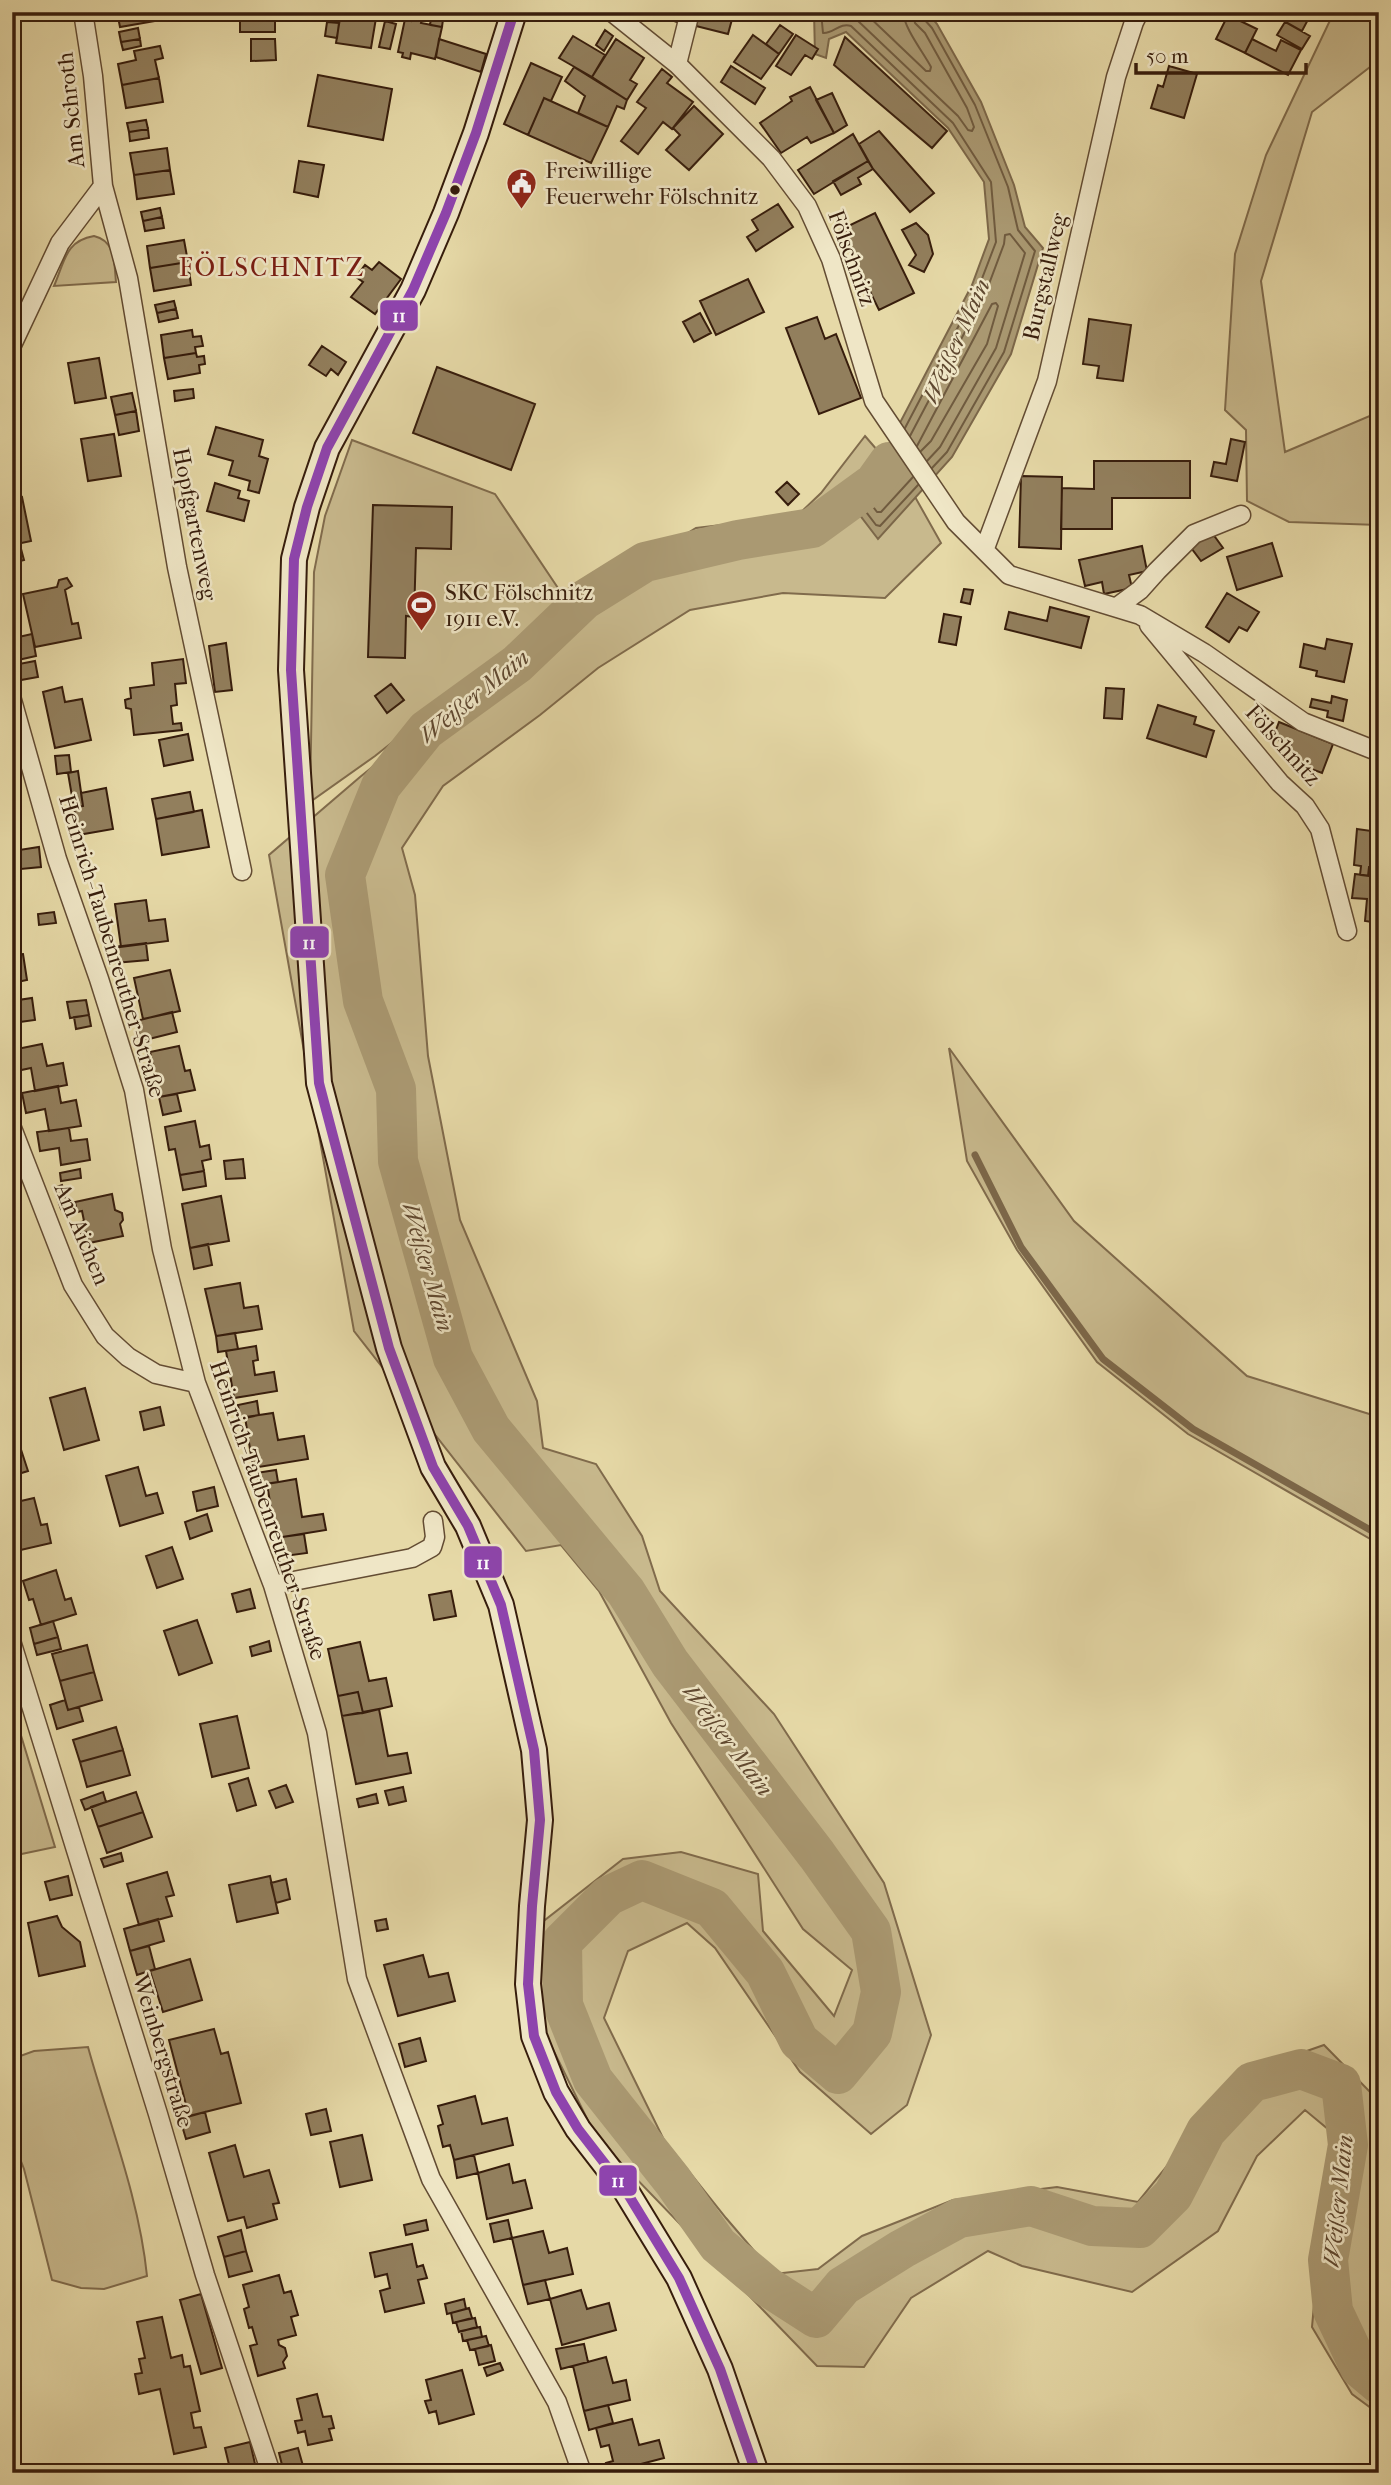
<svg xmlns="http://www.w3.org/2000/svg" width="1391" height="2485" viewBox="0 0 1391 2485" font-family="'IM FELL French Canon',serif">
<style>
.green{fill:#c8b98d;stroke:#806b4c;stroke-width:2}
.water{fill:#aa9972;stroke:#7c6749;stroke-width:2}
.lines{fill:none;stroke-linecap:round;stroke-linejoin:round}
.shore{stroke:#705b3f;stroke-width:2}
.stream{stroke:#7c6749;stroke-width:7}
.river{stroke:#aa9972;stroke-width:40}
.building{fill:#927f5d;stroke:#371d0c;stroke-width:2}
.minor-casing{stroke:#634c33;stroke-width:21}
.secondary-casing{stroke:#371d0c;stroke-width:28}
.minor{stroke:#efe6c6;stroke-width:18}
.secondary{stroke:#efe6c6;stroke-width:24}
.bus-1-casing{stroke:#efe6c6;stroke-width:16}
.bus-1{stroke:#8e44ad;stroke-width:10}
.bus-dot{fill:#371d0c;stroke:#efe6c6;stroke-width:2.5}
.labels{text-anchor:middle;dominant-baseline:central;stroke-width:5;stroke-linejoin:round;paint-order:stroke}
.street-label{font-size:23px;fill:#371d0c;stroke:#efe6c6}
.poi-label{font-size:23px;fill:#371d0c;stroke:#efe6c6;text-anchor:start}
.water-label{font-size:24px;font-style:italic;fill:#5f4830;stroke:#efe6c6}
.quarter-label{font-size:26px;letter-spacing:2px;fill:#7a1f14;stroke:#efe6c6}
.line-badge{stroke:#efe6c6;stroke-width:2.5}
.badge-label{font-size:19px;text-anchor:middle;font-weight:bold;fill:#fff}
</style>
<rect width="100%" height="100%" fill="#e6d9a7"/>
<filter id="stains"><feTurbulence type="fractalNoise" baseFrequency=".00286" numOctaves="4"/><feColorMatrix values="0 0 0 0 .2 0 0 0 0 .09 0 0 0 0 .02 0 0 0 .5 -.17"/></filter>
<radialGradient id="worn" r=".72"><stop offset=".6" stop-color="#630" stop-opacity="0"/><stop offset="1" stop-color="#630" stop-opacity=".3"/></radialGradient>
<path class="green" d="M1334,12H1379V60L1312,112L1261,281L1285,452L1379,412V525L1289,522L1247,501L1246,430L1225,410L1235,254L1266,155Z
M94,236C116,241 114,263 116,282L54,286C65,261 65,241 94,236Z
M865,436L910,488L941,543L885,598L783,593L690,610L598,668L540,715L443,786L402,848L415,895L428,1056L460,1220L537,1401L543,1448L596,1464L642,1536L660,1591L774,1714L884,1883L931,2035L907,2105L871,2134L800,2072L715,1948L687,1923L628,1951L604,2018L664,2140L726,2218L774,2274L818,2269L862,2236L953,2200L1057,2187L1138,2202L1241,2074L1324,2045L1371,2093L1379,2098V2414L1352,2394L1312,2327L1322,2216L1335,2135L1305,2110L1257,2156L1218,2231L1132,2292L1022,2266L988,2251L911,2298L864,2367L817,2366L596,2137L542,2027L522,1938L623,1859L681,1852L758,1874L763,1931L834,2016L852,1970L803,1929L671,1723L599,1591L561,1545L526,1551L354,1331L269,855L360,777L586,595L696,528L797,516L821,493Z
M352,440L495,494L568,603L375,756L310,802L314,572L325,516Z
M949,1048L1074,1221L1247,1376L1379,1417V1544L1188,1434L1097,1362L1017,1250L967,1161Z
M12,1706L55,1847L12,1856Z
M88,2047C109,2123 139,2197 147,2276L104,2289L81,2288L52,2280L24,2169L12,2138V2059L34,2051Z"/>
<path class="water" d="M814,12H927L937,24L981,102L1014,185L1025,227L1043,248L1011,354L952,457L878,539L846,497L880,461L972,285L989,239L984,182L948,128L846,32L829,39L826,58L815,54Z"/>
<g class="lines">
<path class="shore" d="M821,12L823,33C833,34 840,22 851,26L953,123L991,182L996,242L978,289L905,428
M829,12L832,20L846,16L857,20L958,116L968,130L972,131L974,127L967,108L925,33L915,23L913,12
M864,12L926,71H930L931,67C923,52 904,28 903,12
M922,12L923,18L932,28L975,105L1008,187L1018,230L1035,251L1004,352L947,452L932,468
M910,436L986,292L1004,244L1005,235L1010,234L1025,253L996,348L940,447L927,461
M917,446L992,304L996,303L998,306L987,344L931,441L921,451
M894,449L885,465L857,496V500L876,525L880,526L918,485
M899,457L892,471L868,496V500L877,512H881L913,477"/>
<path class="stream" d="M975,1155L1021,1247L1103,1359L1193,1429L1379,1535"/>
<path class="river" d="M889,462L874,483L812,528L738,540L645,562L584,600L517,664L426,730L381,786L345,875L363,1001L396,1089L398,1161L453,1358L491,1429L626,1592L670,1663L817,1855L871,1931L881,1992L872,2033L838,2074L799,2041L765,1972L712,1908L642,1880L608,1896L562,1942L563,2005L593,2080L673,2181L718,2245L768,2287L816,2318L843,2286L902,2249L959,2218L1031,2206L1092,2226L1140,2228L1173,2195L1206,2131L1252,2082L1301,2069L1341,2084L1348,2145L1328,2260L1333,2311L1360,2368L1379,2384"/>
</g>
<path class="building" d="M117,12H160L161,20L120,27Z
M240,12H275V32H240Z
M341,12H377L371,48L336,43Z
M432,12H444L442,27L430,25Z
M647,12H680L677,22Z
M699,12H734L728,34L696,26Z
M1268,12H1312L1302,31Z
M413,13L423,15L421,23L442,27L435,59L411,53L410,59L402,57L403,53L398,52L405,19L411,21Z
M1228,15L1257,29L1245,53L1216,39Z
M385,21L396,24L390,49L379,47Z
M327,22L339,23L337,38L325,36Z
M1285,22L1310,36L1302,49L1277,35Z
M780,25L793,34L779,54L766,44Z
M138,28L140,39L121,42L119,32Z
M605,30L613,36L604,51L596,45Z
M753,35L779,54L761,79L734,62Z
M796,35L818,49L812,59L805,55L791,75L776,66Z
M573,36L605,55L592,77L559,58Z
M845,37L947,131L932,148L834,65Z
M140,39L141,46L123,50L121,42Z
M251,39H275L276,60L251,61Z
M439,39L486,54L481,72L436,57Z
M616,39L644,58L630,80L637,84L627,100L592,77Z
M1252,39L1276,51L1281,40L1301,50L1288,75L1245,53Z
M160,46L163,58L155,60L159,78L122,85L118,64L136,60L134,51Z
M531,63L562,77L551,101L544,98L528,135L504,124Z
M731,66L765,88L755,104L721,82Z
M1169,66L1197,74L1184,118L1151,108L1158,85L1163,87Z
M574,67L627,100L624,109L617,106L608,127L578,113L585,96L565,81Z
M662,69L672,77L667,83L693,102L672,129L663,122L638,154L621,141L646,108L637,102Z
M318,75L392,89L383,140L308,126Z
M159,78L163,102L126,108L122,85Z
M810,87L834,133L811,143L807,137L781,153L760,123L792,101L790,97Z
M832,93L847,125L834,133L816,100Z
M544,98L608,127L591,163L528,135Z
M694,106L723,134L689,170L666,150L680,135L673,128Z
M146,120L148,129L129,132L127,123Z
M148,129L149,138L130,141L129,132Z
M879,131L934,193L910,212L873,169L859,144Z
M853,134L868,161L814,194L798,170Z
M167,148L170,170L134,175L130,153Z
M299,161L324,165L318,197L294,192Z
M868,161L873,169L858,178L861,184L841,195L833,181Z
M170,170L174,194L137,199L134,175Z
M778,204L793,227L756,251L747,237L758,230L752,220Z
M160,208L162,217L143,221L141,212Z
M875,213L914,293L879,310L840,230Z
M162,217L164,228L145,231L143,221Z
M916,223L928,235L933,254L924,272L909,265L916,255L902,230Z
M184,240L188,262L150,268L147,246Z
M188,262L191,285L154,291L150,268Z
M379,262L401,279L375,314L351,297L363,282L356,277L365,265L372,270Z
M748,279L764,312L716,335L700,301Z
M174,301L176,309L157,313L155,305Z
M176,309L178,318L159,322L157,313Z
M700,313L711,333L694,342L683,322Z
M817,317L825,339L836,334L861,398L819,414L786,328Z
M1089,319L1131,325L1123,381L1097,378L1099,366L1083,364Z
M192,330L193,337L201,336L203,346L195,347L196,353L164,358L161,335Z
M322,346L346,362L338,375L331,369L326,376L309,365Z
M196,353L197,357L204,356L205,364L199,365L200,373L168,379L164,358Z
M99,358L106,398L75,403L68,363Z
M437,367L535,404L511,470L413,433Z
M193,389L194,398L175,401L174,391Z
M132,393L136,411L115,415L111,397Z
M136,411L139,431L119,435L115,415Z
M216,427L263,440L259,456L268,459L259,493L248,490L250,481L229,475L233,461L208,454Z
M114,434L121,476L88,481L81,439Z
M1231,439L1245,442L1237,481L1211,476L1214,462L1226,464Z
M1094,461H1190V498H1112V529H1061L1062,488L1094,489Z
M1021,476L1062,477L1061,549L1019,547Z
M787,482L799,494L788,505L776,492Z
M215,483L240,491L238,498L249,501L244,521L207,511Z
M22,497L31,541L12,545V499Z
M373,505L452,507L451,549L416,548L414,617L406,616L405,658L368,657Z
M1210,530L1223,548L1201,561L1192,549Z
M1272,543L1282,576L1237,590L1227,557Z
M12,545L15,550L21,549L24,560L12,563Z
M1142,546L1147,571L1129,575L1132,588L1104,594L1102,582L1085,586L1079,560Z
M67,578L72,586L65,590L72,624L78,623L81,638L35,647L23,594L57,587L59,580Z
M964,589L973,590L970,604L961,602Z
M1227,593L1259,612L1247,631L1239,627L1229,642L1206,627Z
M1050,607L1089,617L1081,648L1005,629L1009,612L1047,621Z
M944,614L961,617L956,645L939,642Z
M32,634L36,656L18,660L14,638Z
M1327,639L1352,644L1344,682L1316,676L1317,671L1300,667L1304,644L1325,649Z
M226,643L232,690L215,692L209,646Z
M183,659L186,683L175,684L177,705L171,706L173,724L181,723L182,730L134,735L131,709L126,708L125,700L131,698L130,688L154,685L152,663Z
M35,661L38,677L21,680L19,664Z
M391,684L404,700L387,713L375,696Z
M62,687L65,702L82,699L91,740L55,748L43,692Z
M1106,688L1124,689L1122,719L1104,718Z
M1332,696L1347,700L1343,721L1327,717L1328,711L1310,707L1312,699L1331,703Z
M1158,705L1196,717L1194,724L1214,731L1206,757L1147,738Z
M1279,722L1333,744L1322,773L1285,759L1291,745L1273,738Z
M188,734L193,760L164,766L159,740Z
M69,755L71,772L57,774L55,756Z
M78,771L83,806L74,808L68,773Z
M106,788L113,829L78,835L74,808L83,806L81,793Z
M190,792L194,812L156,819L152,799Z
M202,810L209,847L162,855L156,819Z
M1357,829L1379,832V868L1369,867L1368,876L1360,875L1361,866L1354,865Z
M39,847L41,867L21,869L19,850Z
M1355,874L1379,877V923L1365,921L1367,899L1352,898Z
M146,900L149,921L165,919L168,941L121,947L115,904Z
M54,912L56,923L39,925L38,914Z
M146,943L148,960L115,963L113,947Z
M23,954L27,980L12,983V955Z
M170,970L180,1011L143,1019L134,978Z
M15,982L18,1000L32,998L35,1020L12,1023V983Z
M86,1000L89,1015L70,1018L67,1002Z
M172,1012L177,1032L141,1041L136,1021Z
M89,1015L91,1026L76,1029L74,1017Z
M42,1044L47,1066L63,1063L67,1085L35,1091L31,1068L12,1072V1050Z
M179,1046L185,1071L190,1070L195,1090L159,1097L150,1052Z
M58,1086L61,1103L76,1100L81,1126L49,1131L45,1109L26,1113L22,1093Z
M177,1094L181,1111L163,1115L159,1097Z
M195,1121L200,1147L209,1145L211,1159L202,1161L204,1171L180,1175L175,1149L169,1150L165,1127Z
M69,1128L71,1141L87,1139L90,1160L61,1165L59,1148L40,1151L37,1132Z
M243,1159L245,1178L226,1179L224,1161Z
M80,1169L81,1178L61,1181L60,1173Z
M204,1171L206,1186L183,1190L180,1175Z
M62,1185L69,1207L61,1209L54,1188Z
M112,1194L115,1210L122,1213L123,1220L120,1224L123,1236L89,1243L86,1232L81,1233L79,1223L84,1221L82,1211L77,1212L75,1202Z
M221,1196L229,1241L190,1248L182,1204Z
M208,1244L212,1265L194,1269L190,1248Z
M240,1283L244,1308L258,1306L262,1329L216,1336L205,1289Z
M235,1333L238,1349L218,1352L216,1336Z
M256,1346L258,1360L253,1361L255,1375L274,1372L277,1391L234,1398L226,1351Z
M85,1388L99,1440L64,1450L50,1398Z
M257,1401L259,1415L240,1419L238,1405Z
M160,1407L164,1425L144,1430L140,1412Z
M273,1413L278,1440L304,1436L308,1459L253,1468L245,1417Z
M12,1422L28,1471L12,1476Z
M138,1467L146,1496L157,1493L163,1513L120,1526L106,1476Z
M276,1470L278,1482L258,1485L256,1473Z
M296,1479L302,1517L323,1514L326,1530L276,1538L267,1484Z
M214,1487L218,1506L197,1511L193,1492Z
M34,1498L41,1525L47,1524L51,1543L12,1552V1503Z
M207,1514L212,1531L190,1539L185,1522Z
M304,1534L307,1553L285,1556L282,1537Z
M172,1547L183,1579L157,1588L146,1556Z
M56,1570L65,1600L71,1598L76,1614L41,1625L33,1599L29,1600L23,1581Z
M250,1589L255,1608L237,1612L232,1594Z
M451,1591L456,1616L434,1620L429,1595Z
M197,1620L212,1663L179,1675L164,1631Z
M53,1621L58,1637L34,1644L30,1628Z
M58,1637L61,1649L37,1655L34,1644Z
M269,1641L271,1651L252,1656L250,1647Z
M360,1642L369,1681L386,1678L392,1706L363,1713L358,1692L338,1696L328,1649Z
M87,1645L94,1672L60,1681L52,1654Z
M94,1672L102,1700L68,1710L60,1681Z
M358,1692L363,1713L342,1716L338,1696Z
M65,1700L68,1710L79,1707L83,1721L57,1729L50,1705Z
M379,1709L388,1756L407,1753L411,1773L356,1784L342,1716Z
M237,1716L249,1768L212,1777L200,1724Z
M116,1727L123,1750L80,1762L73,1740Z
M123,1750L130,1775L87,1787L80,1762Z
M248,1778L256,1805L237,1811L229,1784Z
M286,1785L293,1802L276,1808L269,1791Z
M403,1787L406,1801L389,1805L385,1791Z
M103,1792L106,1802L85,1810L81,1800Z
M136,1792L143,1812L98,1827L91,1807Z
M376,1794L378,1803L359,1807L357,1799Z
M143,1812L152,1837L107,1853L98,1827Z
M121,1853L123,1861L104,1867L101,1859Z
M167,1872L174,1895L166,1897L172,1916L139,1925L127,1884Z
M68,1876L72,1895L50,1900L45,1882Z
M270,1876L278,1913L237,1922L229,1885Z
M286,1879L290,1899L276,1903L271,1883Z
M57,1916L62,1927L80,1942L85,1966L39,1976L28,1923Z
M158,1919L164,1941L130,1951L124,1929Z
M386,1919L388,1929L377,1931L375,1921Z
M149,1946L155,1969L137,1975L130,1951Z
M423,1955L429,1977L448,1973L455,2001L398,2016L384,1965Z
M190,1959L202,2000L163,2012L150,1971Z
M214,2029L221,2054L228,2052L241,2103L189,2116L169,2040Z
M420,2038L426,2061L405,2067L399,2044Z
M475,2096L482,2124L507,2118L513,2145L454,2160L450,2145L443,2147L438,2126L443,2124L438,2106Z
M326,2109L331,2131L311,2135L306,2114Z
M205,2112L210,2132L186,2139L180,2119Z
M362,2135L372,2180L340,2187L330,2142Z
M235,2145L244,2177L269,2170L279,2203L273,2204L277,2219L247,2228L244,2217L228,2221L209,2153Z
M474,2155L478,2173L457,2178L454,2160Z
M509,2164L513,2183L525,2180L532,2208L487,2219L478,2173Z
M426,2220L428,2230L406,2235L404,2225Z
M508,2220L512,2238L494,2242L490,2224Z
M241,2230L246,2251L224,2257L218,2237Z
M543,2231L549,2253L567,2248L573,2274L523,2285L512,2238Z
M412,2244L417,2267L423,2265L427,2278L418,2280L424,2303L385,2312L380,2291L390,2288L387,2274L375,2277L370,2253Z
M246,2251L252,2271L229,2277L224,2257Z
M279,2275L284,2293L291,2291L298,2315L291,2317L296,2335L278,2340L279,2345L285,2348L287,2356L283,2362L285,2368L258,2376L250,2346L257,2344L252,2327L249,2328L244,2309L249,2307L243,2285Z
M545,2280L550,2299L528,2304L523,2285Z
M581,2290L587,2309L609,2303L616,2330L562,2345L550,2299Z
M201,2294L222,2368L201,2374L180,2300Z
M464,2299L466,2309L447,2314L445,2304Z
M469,2308L472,2318L453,2323L451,2313Z
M162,2317L171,2358L182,2355L184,2367L190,2366L200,2411L191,2413L194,2428L201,2427L206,2447L174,2454L160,2389L139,2394L135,2374L142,2373L139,2359L145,2358L137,2322Z
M475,2318L477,2327L459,2332L456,2322Z
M480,2327L482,2337L463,2341L461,2331Z
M486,2336L489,2346L470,2350L467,2340Z
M584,2344L588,2362L561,2369L556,2349Z
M491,2345L495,2361L479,2365L475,2349Z
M606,2357L613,2383L626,2380L630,2400L584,2411L573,2366Z
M500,2363L503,2370L487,2376L484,2368Z
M462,2370L474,2414L439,2424L436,2411L429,2413L425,2401L431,2400L426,2380Z
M317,2394L323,2417L331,2416L334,2428L329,2429L332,2440L308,2445L305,2431L298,2433L295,2421L302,2420L297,2399Z
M608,2405L613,2423L589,2430L584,2411Z
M632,2419L639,2445L659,2440L664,2458L641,2464L643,2472L639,2473L636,2467L609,2473L606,2463L613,2461L609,2445L601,2447L596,2428Z
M250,2442L257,2473H231L225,2448Z
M298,2448L305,2473H284L279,2453Z"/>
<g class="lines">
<defs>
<path id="minor" d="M83,12L93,76L103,186L128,278L177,567L242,871
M612,12L677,64L771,158L807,206L831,259L874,401L956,522L1009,575L1140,615L1204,653L1303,722L1379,752
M677,64L690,12
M12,345L60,243L103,186
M985,548L1047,381L1116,77L1134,22L1139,12
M1117,607L1140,590L1157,571L1194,534L1241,515
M1149,625L1280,783L1305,806L1320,829L1347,931
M12,700L57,859L99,979L134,1090L162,1249L196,1383L273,1585L317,1733L357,1979L431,2179L557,2402L582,2473
M12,1128L73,1285L105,1336L128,1357L156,1374L196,1383
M273,1585L412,1558L432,1547L435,1537L433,1521
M12,1644L158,2114L205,2275L271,2473"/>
<path id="secondary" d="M514,12L476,133L446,213L413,290L327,448L307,507L294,559L291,670L319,1083L389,1348L433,1467L468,1526L501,1605L534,1750L540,1820L532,1906L528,1984L534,2036L556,2092L578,2129L626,2191L679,2278L720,2369L756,2473"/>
</defs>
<use href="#minor" class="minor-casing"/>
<use href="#secondary" class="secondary-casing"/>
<use href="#minor" class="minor"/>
<use href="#secondary" class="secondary"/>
<defs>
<path id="bus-1" d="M514,12L476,133L446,213L413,290L327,448L307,507L294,559L291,670L319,1083L389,1348L433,1467L468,1526L501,1605L534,1750L540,1820L532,1906L528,1984L534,2036L556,2092L578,2129L626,2191L679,2278L720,2369L756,2473"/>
</defs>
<use href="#bus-1" class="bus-1-casing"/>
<use href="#bus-1" class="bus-1"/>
</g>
<defs>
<symbol id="civic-pin" viewBox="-11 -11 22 30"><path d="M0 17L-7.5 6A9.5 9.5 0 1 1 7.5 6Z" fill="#8f2418" stroke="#efe6c6"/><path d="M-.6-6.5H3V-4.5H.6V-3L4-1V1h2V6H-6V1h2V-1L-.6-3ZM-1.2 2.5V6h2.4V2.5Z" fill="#fff"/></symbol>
<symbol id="stadium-pin" viewBox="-11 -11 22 30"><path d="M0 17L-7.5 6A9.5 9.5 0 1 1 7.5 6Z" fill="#8f2418" stroke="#efe6c6"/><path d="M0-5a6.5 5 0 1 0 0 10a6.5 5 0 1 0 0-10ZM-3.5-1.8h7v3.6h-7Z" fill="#fff"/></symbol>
</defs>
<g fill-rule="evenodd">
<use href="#civic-pin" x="504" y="166" width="35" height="47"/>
<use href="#stadium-pin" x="404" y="588" width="35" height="47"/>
</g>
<circle class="bus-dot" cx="455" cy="190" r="6"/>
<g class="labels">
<g class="street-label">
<text transform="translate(71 110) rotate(-96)">Am Schroth</text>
<text transform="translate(852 258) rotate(70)">Fölschnitz</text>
<text transform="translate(1045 277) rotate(-77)">Burgstallweg</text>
<text transform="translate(195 524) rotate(79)">Hopfgartenweg</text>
<text transform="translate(1283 745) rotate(48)">Fölschnitz</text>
<text transform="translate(112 946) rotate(73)">Heinrich-Taubenreuther-Straße</text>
<text transform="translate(82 1234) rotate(67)">Am Aichen</text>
<text transform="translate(268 1510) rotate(71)">Heinrich-Taubenreuther-Straße</text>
<text transform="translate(163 2051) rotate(73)">Weinbergstraße</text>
</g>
<g class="poi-label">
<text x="545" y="170">Freiwillige<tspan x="545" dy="26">Feuerwehr Fölschnitz</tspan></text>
<text x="445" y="592">SKC Fölschnitz<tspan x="445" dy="26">1911 e.V.</tspan></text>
</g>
<g class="water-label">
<text transform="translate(956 341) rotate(-66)">Weißer Main</text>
<text transform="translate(474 696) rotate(-39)">Weißer Main</text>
<text transform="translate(428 1267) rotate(74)">Weißer Main</text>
<text transform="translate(728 1740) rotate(53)">Weißer Main</text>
<text transform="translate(1338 2201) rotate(-84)">Weißer Main</text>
</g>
<g class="quarter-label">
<text x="272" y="267">FÖLSCHNITZ</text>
</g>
</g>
<g class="line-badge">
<rect x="379" y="299" width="40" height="33" rx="7" fill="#8e44ad"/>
<rect x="289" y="925" width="41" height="34" rx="7" fill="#8e44ad"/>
<rect x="463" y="1545" width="40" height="34" rx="7" fill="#8e44ad"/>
<rect x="598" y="2164" width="40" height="33" rx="7" fill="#8e44ad"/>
</g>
<g class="badge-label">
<text x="399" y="322">11</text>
<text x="309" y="949">11</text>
<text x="483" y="1569">11</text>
<text x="618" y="2187">11</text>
</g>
<rect width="1391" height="2485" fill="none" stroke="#e6d9a7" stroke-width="42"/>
<rect x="14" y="14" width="1363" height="2457" fill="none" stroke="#371d0c" stroke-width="3.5"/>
<rect x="21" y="21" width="1349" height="2443" fill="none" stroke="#371d0c" stroke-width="2"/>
<path d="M1136 63v10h170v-10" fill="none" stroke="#371d0c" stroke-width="3.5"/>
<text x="1146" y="63" font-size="21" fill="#371d0c" stroke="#efe6c6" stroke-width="5" paint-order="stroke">50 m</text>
<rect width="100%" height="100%" filter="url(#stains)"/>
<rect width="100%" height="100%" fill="url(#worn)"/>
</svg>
